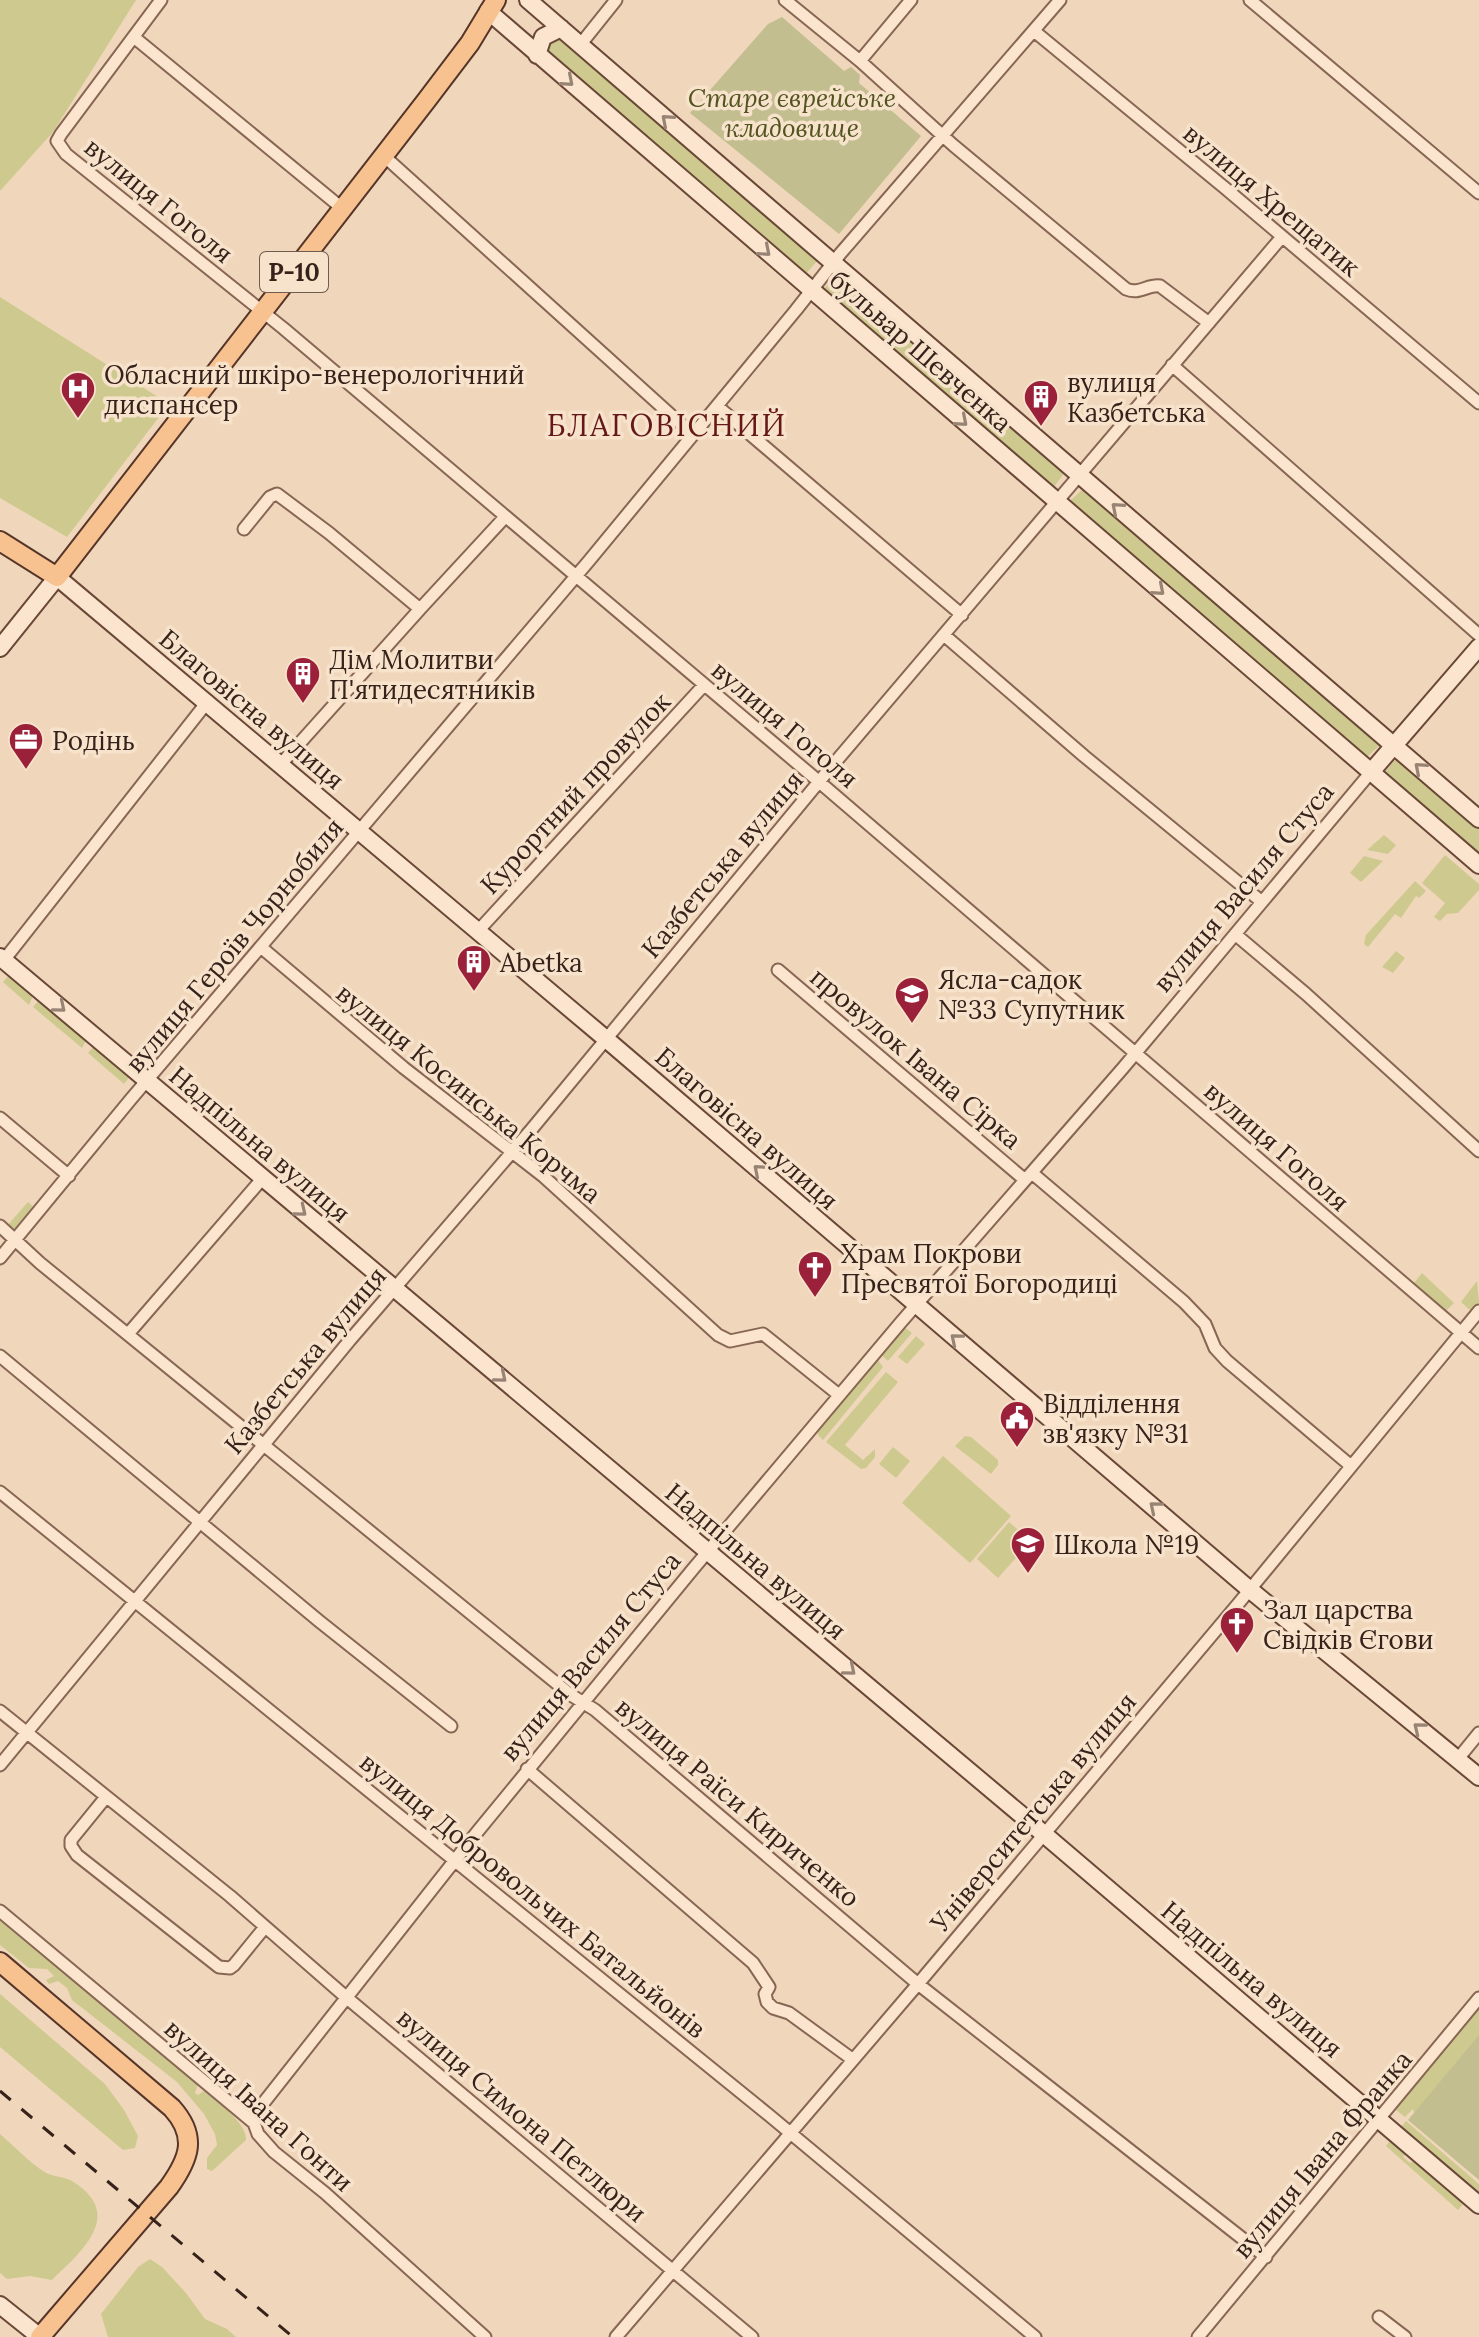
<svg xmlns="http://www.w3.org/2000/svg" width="1479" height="2337" viewBox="0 0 1479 2337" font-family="Lora,serif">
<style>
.green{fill:#ceca8f}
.cemetery{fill:#c2be8f}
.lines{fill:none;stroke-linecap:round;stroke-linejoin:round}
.street-casing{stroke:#886654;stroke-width:15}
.secondary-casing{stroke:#6a4737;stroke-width:20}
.primary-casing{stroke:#553529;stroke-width:22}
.street{stroke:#fbe5ce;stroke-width:11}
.secondary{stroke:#fbe5ce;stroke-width:16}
.primary{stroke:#f7c28f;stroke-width:18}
.rail{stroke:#36221a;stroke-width:3;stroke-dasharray:14 14;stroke-linecap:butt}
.oneway{stroke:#988474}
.labels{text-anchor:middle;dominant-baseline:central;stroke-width:7;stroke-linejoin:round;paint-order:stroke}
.shield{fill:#f7e2cb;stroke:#705c4f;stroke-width:2}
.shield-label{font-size:24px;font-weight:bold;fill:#36221a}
.park-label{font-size:26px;font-style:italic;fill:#51541f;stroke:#f7e2cb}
.street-label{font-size:26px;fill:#36221a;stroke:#f7e2cb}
.poi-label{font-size:26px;fill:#36221a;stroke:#f7e2cb;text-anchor:start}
.quarter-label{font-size:30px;letter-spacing:2px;fill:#651817;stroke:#f7e2cb}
</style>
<rect width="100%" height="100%" fill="#f0d6bb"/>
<path class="green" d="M0,0H136L53,132L0,191Z
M558,36L818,260L804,276L544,51V45Z
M835,276H837L1065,472L1054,487L1051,488L823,290Z
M0,297L169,404L67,537L0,498Z
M1084,488L1379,743V746L1365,759L1069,502Z
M1397,758L1479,827V858L1383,774Z
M1384,835L1396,845L1388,854L1367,850Z
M1445,855L1479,884V890L1458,913L1447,914L1440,921L1434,917L1445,903L1422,883Z
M1364,856L1383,861L1361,882L1350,873Z
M1415,881L1426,891L1419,898L1416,896L1401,918L1395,914L1368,947L1364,944L1366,935Z
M1396,951L1405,958L1393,973L1382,967Z
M9,975L31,993L32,998L29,1005L3,982Z
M39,1000L87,1039L82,1048L33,1007Z
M94,1046L130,1076L124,1084L88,1053Z
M28,1202L36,1209L18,1229L6,1227Z
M1422,1273L1454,1303L1446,1311L1414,1283Z
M1477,1281L1479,1302L1471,1311L1461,1302Z
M904,1327L912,1333L888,1361L880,1354Z
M916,1336L925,1344L907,1364L898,1357Z
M878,1360L883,1367L823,1440L818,1435L817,1428L874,1361Z
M886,1372L898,1382L845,1445L863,1460L875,1449V1457L866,1468L861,1469L826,1442Z
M965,1436L971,1437L998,1460V1465L991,1474L955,1446Z
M893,1447L910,1461L896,1478L879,1464Z
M943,1456L1011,1516L970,1563L902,1503Z
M1009,1522L1031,1541L998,1578L977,1559Z
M0,1914L198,2084L195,2093L198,2095L205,2090C217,2103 247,2122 246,2140L212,2171L207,2169V2158L217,2145L215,2134L204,2114L177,2082L72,2000L67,1988L58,1981L49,1984L46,1980L54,1976L47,1969L29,1968L0,1945Z
M0,1994L105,2084L124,2110L138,2136L135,2148L123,2150L0,2047Z
M1479,2007V2172L1415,2115L1413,2109L1405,2117L1395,2109Z
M1406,2121L1479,2184V2194L1401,2127Z
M0,2134C14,2146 28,2161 43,2171C51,2177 64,2176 72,2181C126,2214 82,2251 52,2280L30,2276L7,2279L0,2273Z
M1390,2141L1406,2153L1403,2157L1410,2163L1414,2160L1464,2203L1458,2210L1386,2146Z
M150,2259L162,2267L186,2293L205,2319L227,2329L236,2337H108L101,2314L138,2267Z"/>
<path class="cemetery" d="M782,17L844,71L851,67L860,75L859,83L921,136L839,234L690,113L768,24Z
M1479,2035V2180L1408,2120Z"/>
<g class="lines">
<defs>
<path id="street" d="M161,0L61,134L57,141L66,154L283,328L810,774L1479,1348
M785,0L860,61L953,145L1126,289C1139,295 1148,284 1160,286L1209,323
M1250,0L1479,193
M1034,31L1225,188L1479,403
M135,38L343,209
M580,45L616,0
M860,61L911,0
M384,156L693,435
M1172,365L1479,635
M717,406L962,615
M244,529L270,497L277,494L329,533L420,609L281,764
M420,609L505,517
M944,635L1084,756L1262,902
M478,931L704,685
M1235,934L1306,994L1479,1151
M262,948L404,1068L543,1176L718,1335L730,1341L763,1334L839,1395
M4,960L208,701
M778,970L1025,1180
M0,1118L69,1176
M1032,1173L1184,1302L1205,1324L1215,1348L1227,1361L1351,1466
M0,1226L40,1263L571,1695L595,1710L918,1984L1266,2257
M0,1258L131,1099L588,562L796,310L840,254L1060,0
M128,1334L262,1179
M0,1356L319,1621L451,1726
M0,1492L770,2116L1035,2337
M0,1711L230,1896L347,1998L752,2337
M1457,1760L1479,1733
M0,1765L350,1340L531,1130L832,766L1281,238
M527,1769L753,1963L769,1987L765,1994L767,2002L773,2008L789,2013L852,2059
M106,1797L71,1840V1846L77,1855L219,1967L230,1968L234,1965L265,1927
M0,1911L254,2123L258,2134L274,2152L325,2193L485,2337
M254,2123L257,2112L265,2101L478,1831L693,1569L902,1321L1123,1068L1371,772
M1379,2317L1405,2337
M616,2337L918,1984L1238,1604L1479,1311
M1198,2337L1479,1998"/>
<path id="secondary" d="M528,0L1479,819
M488,11L1479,865
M537,55L543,37L561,28
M0,648L57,577L606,1039L1249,1589L1479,1777
M1371,772L1479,647
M0,957L1025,1818L1479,2205
M0,2305L40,2337"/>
<path id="primary" d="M0,541L57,577L426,101L470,43L496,0
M0,1962L172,2108C198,2137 189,2159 169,2187L40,2337"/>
</defs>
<use href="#street" class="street-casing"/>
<use href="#secondary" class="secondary-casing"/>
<use href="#primary" class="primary-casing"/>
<use href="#street" class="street"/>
<use href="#secondary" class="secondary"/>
<use href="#primary" class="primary"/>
<path class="rail" d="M0,2091L293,2337"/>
</g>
<defs><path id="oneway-chevron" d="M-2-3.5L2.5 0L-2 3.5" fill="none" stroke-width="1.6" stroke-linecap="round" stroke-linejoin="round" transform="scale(2)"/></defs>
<g class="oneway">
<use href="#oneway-chevron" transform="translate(568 81) rotate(41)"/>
<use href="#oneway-chevron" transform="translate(667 120) rotate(-139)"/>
<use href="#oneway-chevron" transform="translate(765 251) rotate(41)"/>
<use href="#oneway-chevron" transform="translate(962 421) rotate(41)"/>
<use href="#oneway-chevron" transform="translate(1117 508) rotate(-139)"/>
<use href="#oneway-chevron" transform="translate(1159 590) rotate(41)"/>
<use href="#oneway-chevron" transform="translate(1420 768) rotate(-139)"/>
<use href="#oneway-chevron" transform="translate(60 1007) rotate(40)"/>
<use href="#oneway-chevron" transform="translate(759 1170) rotate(-139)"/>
<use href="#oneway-chevron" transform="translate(301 1211) rotate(39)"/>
<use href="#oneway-chevron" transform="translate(956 1339) rotate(-140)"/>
<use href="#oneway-chevron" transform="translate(501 1377) rotate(40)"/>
<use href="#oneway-chevron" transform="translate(1155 1507) rotate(-140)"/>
<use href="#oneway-chevron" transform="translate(850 1670) rotate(40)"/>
<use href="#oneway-chevron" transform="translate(1419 1728) rotate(-141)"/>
</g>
<defs>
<symbol id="hospital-pin" viewBox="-11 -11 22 30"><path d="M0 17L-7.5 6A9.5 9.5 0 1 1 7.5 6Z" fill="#9b2039" stroke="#f7e2cb"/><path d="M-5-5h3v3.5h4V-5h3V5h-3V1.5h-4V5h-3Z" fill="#fff"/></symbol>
<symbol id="building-pin" viewBox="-11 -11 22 30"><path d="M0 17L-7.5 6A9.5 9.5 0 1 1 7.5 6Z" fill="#9b2039" stroke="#f7e2cb"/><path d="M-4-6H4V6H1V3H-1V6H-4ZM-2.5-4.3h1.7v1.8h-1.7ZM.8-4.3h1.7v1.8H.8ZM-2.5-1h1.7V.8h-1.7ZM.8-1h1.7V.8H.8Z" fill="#fff"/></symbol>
<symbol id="office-pin" viewBox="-11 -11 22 30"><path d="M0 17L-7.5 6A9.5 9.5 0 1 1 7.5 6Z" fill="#9b2039" stroke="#f7e2cb"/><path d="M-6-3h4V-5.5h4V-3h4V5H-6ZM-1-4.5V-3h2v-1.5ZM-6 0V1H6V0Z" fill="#fff"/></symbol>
<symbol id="school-pin" viewBox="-11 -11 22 30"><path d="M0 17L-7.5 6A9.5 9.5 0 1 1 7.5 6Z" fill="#9b2039" stroke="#f7e2cb"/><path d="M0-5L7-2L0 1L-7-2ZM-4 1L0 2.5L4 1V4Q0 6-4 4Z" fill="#fff"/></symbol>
<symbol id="church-pin" viewBox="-11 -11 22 30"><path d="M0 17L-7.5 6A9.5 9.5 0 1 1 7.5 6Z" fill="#9b2039" stroke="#f7e2cb"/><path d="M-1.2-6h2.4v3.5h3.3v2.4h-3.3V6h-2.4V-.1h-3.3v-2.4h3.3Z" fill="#fff"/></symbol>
<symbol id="civic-pin" viewBox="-11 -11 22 30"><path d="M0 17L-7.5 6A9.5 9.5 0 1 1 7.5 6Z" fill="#9b2039" stroke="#f7e2cb"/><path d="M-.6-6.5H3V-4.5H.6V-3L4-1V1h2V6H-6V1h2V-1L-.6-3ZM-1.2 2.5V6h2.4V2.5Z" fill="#fff"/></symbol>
</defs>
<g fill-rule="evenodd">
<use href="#hospital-pin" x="58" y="369" width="40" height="54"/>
<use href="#building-pin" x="1021" y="377" width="40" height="54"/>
<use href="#building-pin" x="283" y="654" width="40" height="54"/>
<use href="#office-pin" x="6" y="720" width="40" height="54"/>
<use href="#building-pin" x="454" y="942" width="40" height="54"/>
<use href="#school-pin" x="892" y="974" width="40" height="54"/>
<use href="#church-pin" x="795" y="1248" width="40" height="54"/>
<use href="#civic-pin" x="997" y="1398" width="40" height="54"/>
<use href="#school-pin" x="1008" y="1524" width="40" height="54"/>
<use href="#church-pin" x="1217" y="1604" width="40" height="54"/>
</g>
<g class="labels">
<rect class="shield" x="260" y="252" width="68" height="40" rx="6"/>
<g class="shield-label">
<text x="294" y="272">Р-10</text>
</g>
<g class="park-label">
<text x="792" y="97">Старе єврейське<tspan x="792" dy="30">кладовище</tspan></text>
</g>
<g class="street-label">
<text transform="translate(159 200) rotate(39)">вулиця Гоголя</text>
<text transform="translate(1272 200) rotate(40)">вулиця Хрещатик</text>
<text transform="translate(921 351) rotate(41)">бульвар Шевченка</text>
<text transform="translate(252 709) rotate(40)">Благовісна вулиця</text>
<text transform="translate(785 724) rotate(40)">вулиця Гоголя</text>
<text transform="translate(575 793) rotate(-47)">Курортний провулок</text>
<text transform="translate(722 864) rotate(-50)">Казбетська вулиця</text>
<text transform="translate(1243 887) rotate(-50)">вулиця Василя Стуса</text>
<text transform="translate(234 945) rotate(-50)">вулиця Героїв Чорнобиля</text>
<text transform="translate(916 1058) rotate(40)">провулок Івана Сірка</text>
<text transform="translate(469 1093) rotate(39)">вулиця Косинська Корчма</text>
<text transform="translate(747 1128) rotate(41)">Благовісна вулиця</text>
<text transform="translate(260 1144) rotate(40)">Надпільна вулиця</text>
<text transform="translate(1277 1146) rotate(41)">вулиця Гоголя</text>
<text transform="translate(305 1360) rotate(-50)">Казбетська вулиця</text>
<text transform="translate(756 1561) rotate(40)">Надпільна вулиця</text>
<text transform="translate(590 1656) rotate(-50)">вулиця Василя Стуса</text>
<text transform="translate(738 1802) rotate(40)">вулиця Раїси Кириченко</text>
<text transform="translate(1033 1812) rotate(-50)">Університетська вулиця</text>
<text transform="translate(533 1895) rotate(39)">вулиця Добровольчих Батальйонів</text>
<text transform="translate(1252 1979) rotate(40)">Надпільна вулиця</text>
<text transform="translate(259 2105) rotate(42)">вулиця Івана Гонти</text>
<text transform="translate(522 2115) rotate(40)">вулиця Симона Петлюри</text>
<text transform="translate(1322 2154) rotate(-50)">вулиця Івана Франка</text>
</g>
<g class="poi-label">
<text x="104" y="374">Обласний шкіро-венерологічний<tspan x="104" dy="30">диспансер</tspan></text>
<text x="1067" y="382">вулиця<tspan x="1067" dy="30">Казбетська</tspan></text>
<text x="329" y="659">Дім Молитви<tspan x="329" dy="30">П'ятидесятників</tspan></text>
<text x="52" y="740">Родінь</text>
<text x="500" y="962">Abetka</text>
<text x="938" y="979">Ясла-садок<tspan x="938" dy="30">№33 Супутник</tspan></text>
<text x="841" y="1253">Храм Покрови<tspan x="841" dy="30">Пресвятої Богородиці</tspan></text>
<text x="1043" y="1403">Відділення<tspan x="1043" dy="30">зв'язку №31</tspan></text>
<text x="1054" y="1544">Школа №19</text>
<text x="1263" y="1609">Зал царства<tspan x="1263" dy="30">Свідків Єгови</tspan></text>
</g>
<g class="quarter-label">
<text x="667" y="425">БЛАГОВІСНИЙ</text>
</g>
</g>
</svg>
